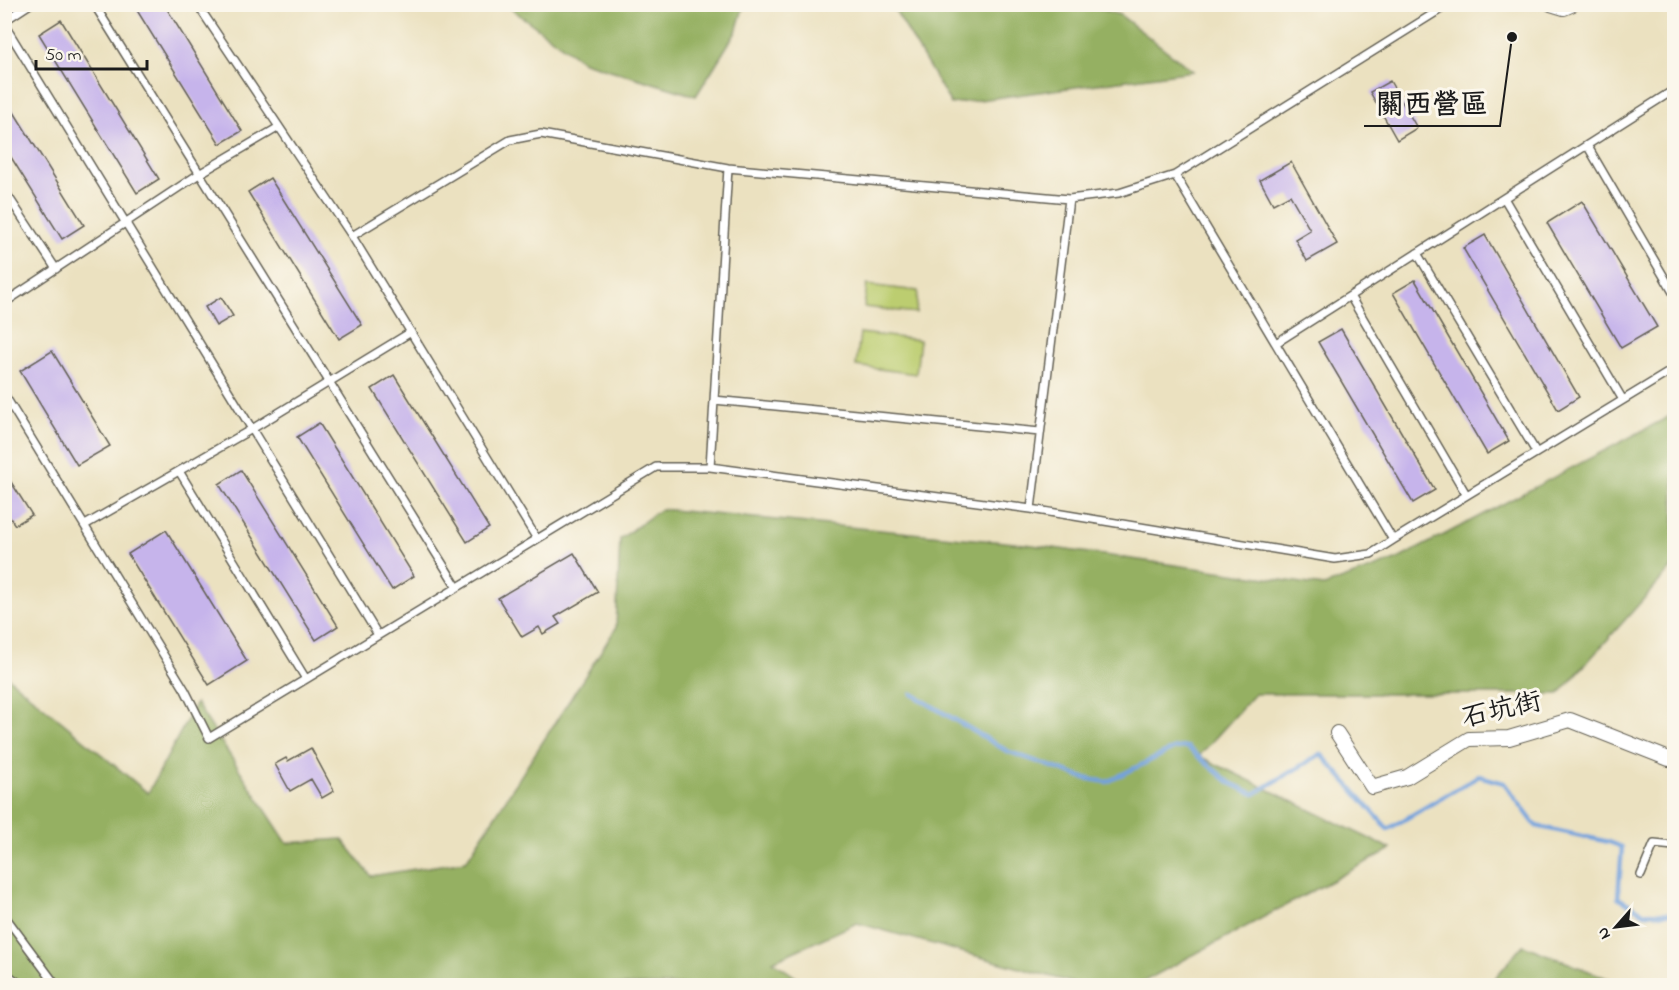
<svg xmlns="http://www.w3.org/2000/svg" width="1679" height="990" viewBox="0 0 1679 990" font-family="'Indie Flower','LXGW WenKai TC',sans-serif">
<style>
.green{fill:#bccd70;stroke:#6c7446;stroke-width:1.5}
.forest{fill:#95b062;stroke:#58663f;stroke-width:1.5}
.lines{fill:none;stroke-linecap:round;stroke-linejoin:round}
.stream{stroke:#73a2dc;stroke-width:4.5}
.building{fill:#c6b4eb}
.lane-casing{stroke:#646155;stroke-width:10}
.street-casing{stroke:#646155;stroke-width:16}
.lane{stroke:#fff;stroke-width:7}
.street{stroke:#fff;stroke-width:14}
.labels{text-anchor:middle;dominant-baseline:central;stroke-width:6;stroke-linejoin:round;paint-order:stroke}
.street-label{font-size:27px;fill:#1c1c1c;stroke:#fbf7ec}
.leader{fill:none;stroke:#1c1c1c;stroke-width:2}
.callout-dot{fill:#1c1c1c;stroke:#fbf7ec;stroke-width:2}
.callout-label{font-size:28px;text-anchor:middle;font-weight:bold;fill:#1c1c1c;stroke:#fbf7ec;stroke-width:6;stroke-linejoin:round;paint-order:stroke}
</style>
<rect width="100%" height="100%" fill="#fbf7ec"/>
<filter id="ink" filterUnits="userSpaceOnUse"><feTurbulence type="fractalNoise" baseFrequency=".0167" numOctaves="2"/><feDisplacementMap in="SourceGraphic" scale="12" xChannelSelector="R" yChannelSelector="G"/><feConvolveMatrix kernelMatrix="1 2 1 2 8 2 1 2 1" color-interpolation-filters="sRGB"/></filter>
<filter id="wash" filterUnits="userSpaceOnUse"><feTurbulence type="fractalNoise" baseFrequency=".008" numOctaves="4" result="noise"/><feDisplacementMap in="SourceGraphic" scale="24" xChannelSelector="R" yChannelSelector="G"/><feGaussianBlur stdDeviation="1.35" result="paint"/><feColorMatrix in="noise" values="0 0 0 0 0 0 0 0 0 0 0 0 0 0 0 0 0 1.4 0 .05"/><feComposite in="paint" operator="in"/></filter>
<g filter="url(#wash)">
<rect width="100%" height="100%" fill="#ebe1c0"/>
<path class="green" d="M867,285L918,291L916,313L864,307Z
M860,333L920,340L916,374L856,366Z"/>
<path class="forest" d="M506,5H744L736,32L696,96L584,62Z
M892,5H1088L1120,15L1193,71L951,104Z
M1674,414V565L1559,694H1255L1199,756L1391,849L1137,985H1081L857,923L773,961L807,985H5L4,674L148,793L196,703L287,843L342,839L371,876L466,861L616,628L620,539L661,509L1025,544L1324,586L1398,559Z
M1523,945L1624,985H1489Z"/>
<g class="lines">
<path class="stream" d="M912,694L1007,751L1084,778L1107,782L1175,748L1187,747L1230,783L1254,794L1321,754L1388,829L1479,776L1504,783L1536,826L1609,842L1622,847L1618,898L1645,913L1674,914"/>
</g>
<g id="blocks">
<path class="building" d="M133,4H164L242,131L220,144Z
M61,20L159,179L137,193L39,34Z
M1390,81L1417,128L1397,140L1370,92Z
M4,96L84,225L62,239L4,146Z
M1291,162L1337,244L1307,261L1295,239L1310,230L1290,195L1273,204L1260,180Z
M270,178L362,325L339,339L248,192Z
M1582,201L1657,327L1621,348L1547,223Z
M1485,235L1579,397L1558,410L1463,248Z
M1415,280L1509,441L1487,454L1393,293Z
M221,297L233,316L216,326L205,307Z
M1341,329L1435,490L1413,503L1318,342Z
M52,351L110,446L77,465L20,371Z
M394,375L489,528L467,542L372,389Z
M319,423L414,576L392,590L297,437Z
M241,470L338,626L316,640L219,484Z
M4,471L32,515L15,525L4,509Z
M166,530L247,661L209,685L128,554Z
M574,553L598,592L555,617L560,624L543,634L539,627L522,637L498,598Z
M311,748L334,791L322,798L311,779L290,791L275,764L286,758L288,761Z"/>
</g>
</g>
<g filter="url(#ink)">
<use href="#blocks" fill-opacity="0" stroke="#646155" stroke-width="1.5"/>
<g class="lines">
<defs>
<path id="lane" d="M94,4L457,587
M197,4L352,236L510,140L541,134L728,168L1069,199L1119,193L1175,175L1449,4
M4,21L30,4
M4,24L378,635
M1587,145L1674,294
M1175,175L1393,540L1674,369
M4,190L56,269
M1504,198L1623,400
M1069,199L1031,509L1335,559L1371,554L1393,540
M352,236L537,539
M1417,253L1536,452
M1350,296L1466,494
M4,303L199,174L279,127
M1276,343L1669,93H1674
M4,394L185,690L209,738L656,467H710L1031,509
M714,400L1040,432
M710,467L728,168
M179,471L306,679
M85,525L252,429L411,332
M1641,875L1654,844L1674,846
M4,915L53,981L45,986
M4,972L23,986"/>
<path id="street" d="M1551,4L1564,8L1573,4
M1337,733L1372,787L1407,777L1469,739L1509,738L1570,720L1669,759L1674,758"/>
</defs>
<use href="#lane" class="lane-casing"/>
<use href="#street" class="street-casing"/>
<use href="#lane" class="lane"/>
<use href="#street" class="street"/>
</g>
</g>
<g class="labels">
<g class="street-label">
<text transform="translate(1502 711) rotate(-13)">石坑街</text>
</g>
</g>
<path class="leader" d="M1512 37L1500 126H1364"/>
<circle class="callout-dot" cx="1512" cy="37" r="6"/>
<g class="callout-label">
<text x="1432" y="113">關西營區</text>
</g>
<rect width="1679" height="990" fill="none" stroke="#fbf7ec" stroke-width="24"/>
<g transform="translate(1616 927) rotate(242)" stroke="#fbf7ec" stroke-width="4.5" paint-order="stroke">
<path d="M0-4.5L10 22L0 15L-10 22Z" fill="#1c1c1c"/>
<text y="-9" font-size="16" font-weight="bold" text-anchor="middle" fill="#1c1c1c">N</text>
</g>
<path d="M36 60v9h111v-9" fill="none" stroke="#1c1c1c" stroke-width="3"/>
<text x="45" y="60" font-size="18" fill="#1c1c1c" stroke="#fbf7ec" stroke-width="4.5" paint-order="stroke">50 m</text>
</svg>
